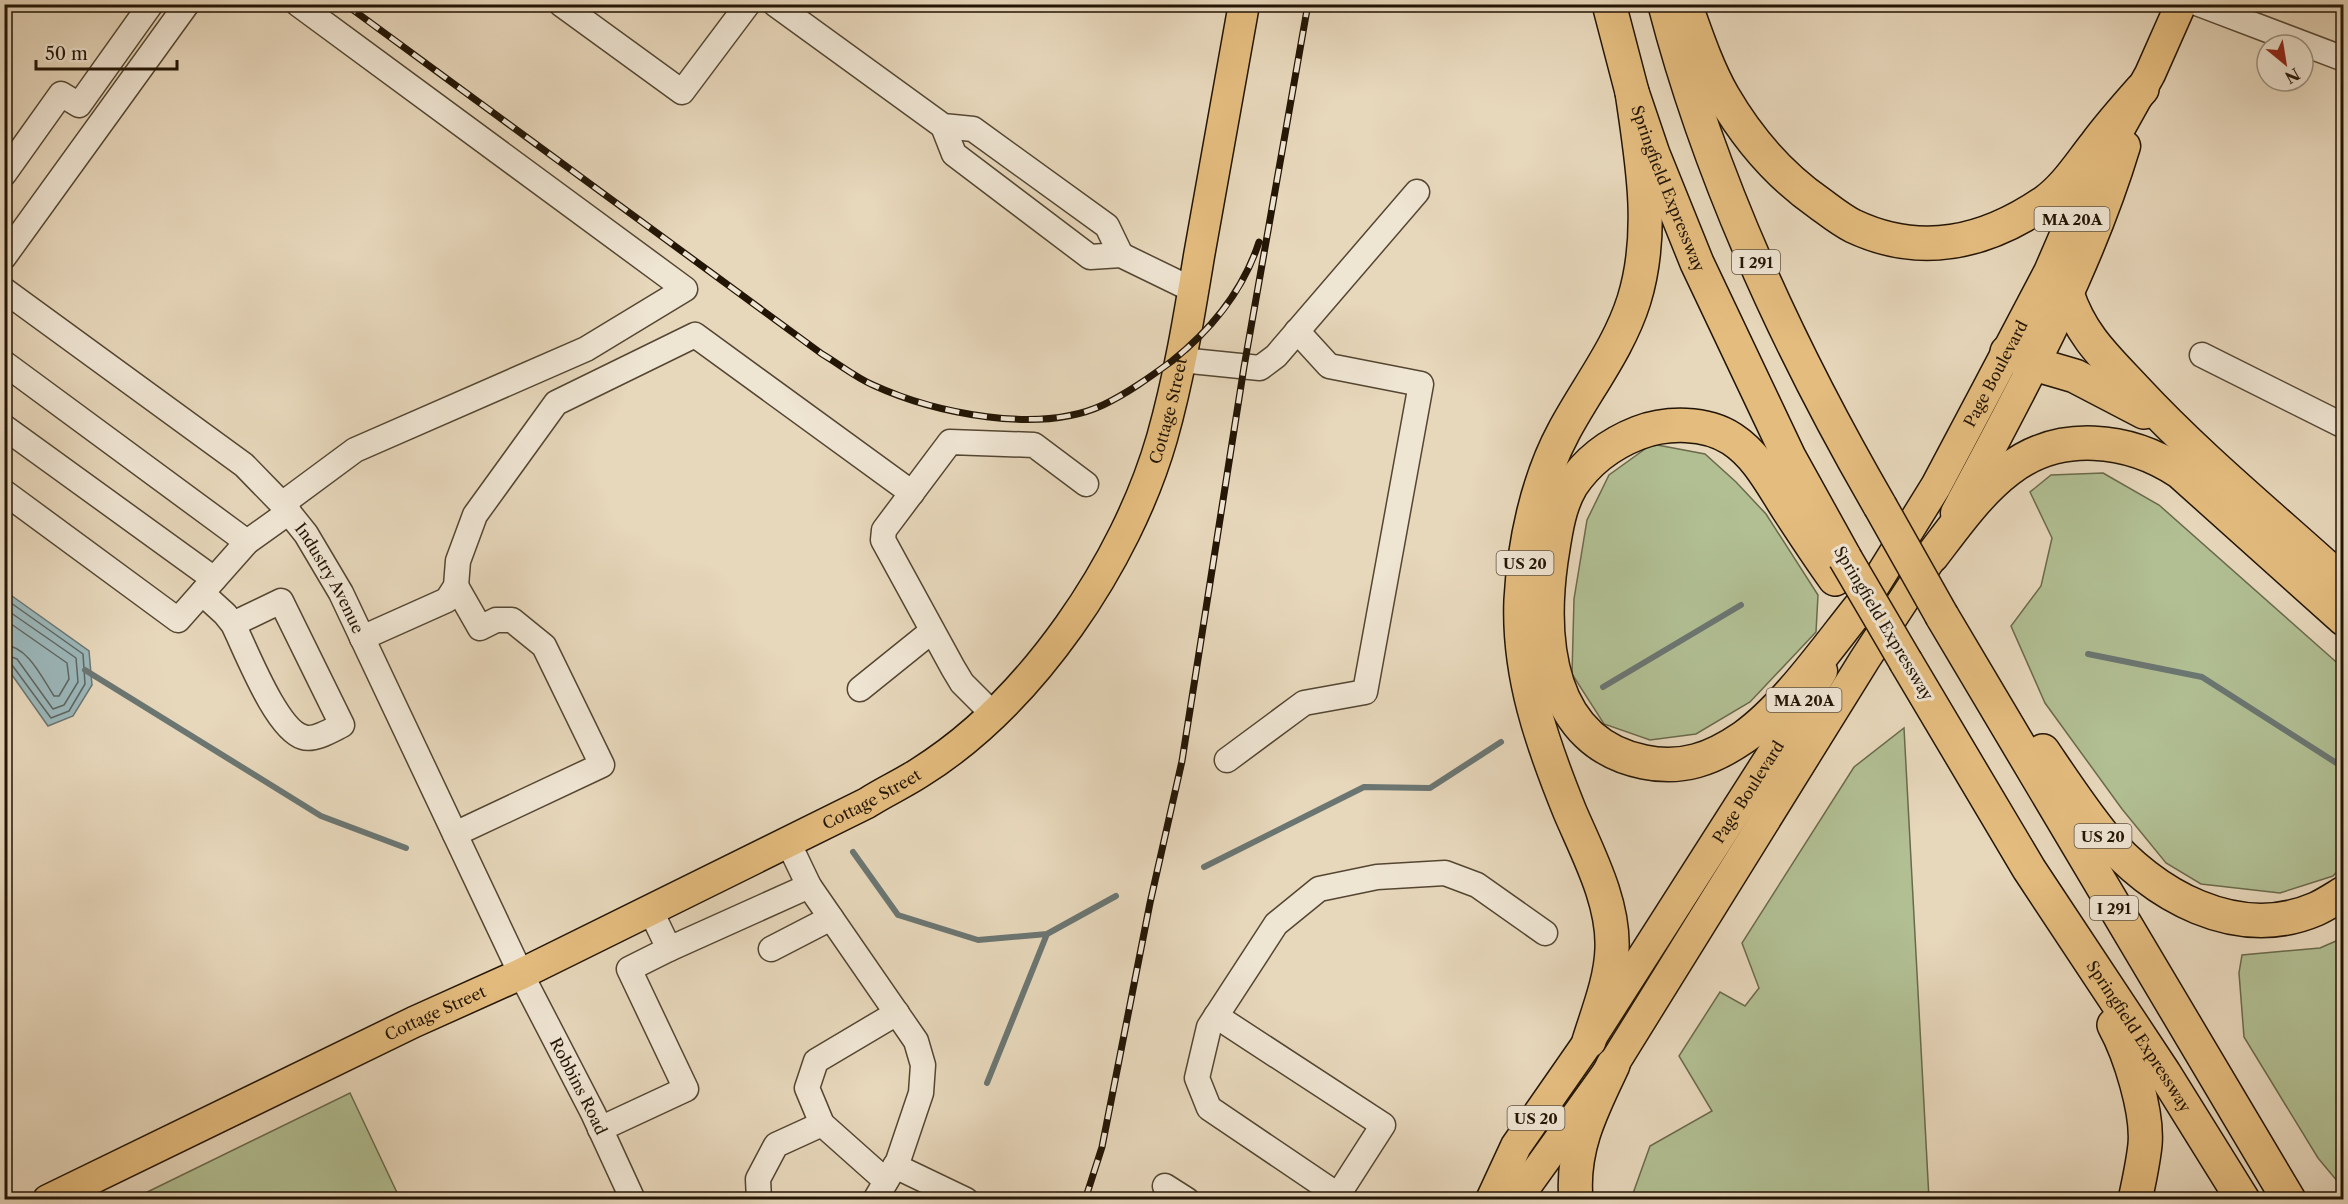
<svg xmlns="http://www.w3.org/2000/svg" width="2348" height="1204" viewBox="0 0 2348 1204" font-family="'Libre Caslon Text',serif">
<style>
.green{fill:#b1bf93;stroke:#6a6a4c;stroke-width:1.5}
.water{fill:#9bb7ba;stroke:#6b7672;stroke-width:1.5}
.lines{fill:none;stroke-linecap:round;stroke-linejoin:round}
.shore{stroke:#5f6660;stroke-width:1.5}
.stream{stroke:#6b7672;stroke-width:6}
.minor-casing{stroke:#544632;stroke-width:27}
.major-casing{stroke:#231505;stroke-width:33}
.highway-casing{stroke:#231505;stroke-width:36}
.minor{stroke:#efe5d3;stroke-width:24}
.major{stroke:#e4bc7e;stroke-width:30}
.highway{stroke:#e4bc7e;stroke-width:33}
.rail-casing{stroke:#231505;stroke-width:7}
.rail{stroke:#efe5d3;stroke-width:4.5;stroke-dasharray:14;stroke-linecap:butt}
.highway-bridge-casing{stroke:#231505;stroke-width:36;stroke-linecap:butt}
.highway-bridge{stroke:#e4bc7e;stroke-width:33}
.labels{text-anchor:middle;dominant-baseline:central;stroke-width:6;stroke-linejoin:round;paint-order:stroke}
.shield{fill:#efe5d3;stroke:#605343;stroke-width:1.5}
.shield-label{font-size:15px;font-weight:bold;fill:#231505}
.street-label{font-size:16px;fill:#231505;stroke:#efe5d3}
</style>
<rect width="100%" height="100%" fill="#e7d7bb"/>
<filter id="stains"><feTurbulence type="fractalNoise" baseFrequency=".00333" numOctaves="4"/><feColorMatrix values="0 0 0 0 .2 0 0 0 0 .09 0 0 0 0 .02 0 0 0 .5 -.17"/></filter>
<radialGradient id="worn" r=".72"><stop offset=".6" stop-color="#630" stop-opacity="0"/><stop offset="1" stop-color="#630" stop-opacity=".3"/></radialGradient>
<path class="green" d="M1652,444L1705,454L1736,482L1766,514L1818,595L1816,632L1750,702L1696,734L1650,740L1604,724L1572,674L1574,599L1587,520L1609,475Z
M2103,473L2159,505L2343,668V865L2333,876L2280,893L2201,884L2166,863L2122,809L2045,703L2011,626L2041,586L2052,538L2030,492L2051,475Z
M1904,728L1929,1199H1631L1650,1146L1712,1111L1679,1056L1720,992L1745,1006L1759,988L1742,943L1854,767Z
M2343,938V1188L2318,1158L2244,1037L2239,973L2242,955L2320,948Z
M350,1093L400,1199H133Z"/>
<path class="water" d="M5,591L89,651L92,685L73,716L48,726L5,665Z"/>
<g class="lines">
<path class="shore" d="M4,598L83,654L85,684L69,711L51,718L12,665L4,662
M4,608L76,658L78,682L64,705L53,709L17,659L4,654
M4,619L67,663L69,679L59,696H54C42,678 28,646 4,645"/>
<path class="stream" d="M2088,654L2202,677L2338,764
M85,670L321,816L406,848
M1603,687L1741,605
M853,852L898,915L978,940L1047,934L1116,896
M1204,867L1364,787L1430,788L1501,742
M987,1083L1047,934"/>
<defs>
<g id="minor">
<path d="M561,4L682,92L748,4"/>
<path d="M775,4L943,126L973,129L1107,226L1121,255"/>
<path d="M2199,4L2344,59"/>
<path d="M943,126L954,154L1090,257L1121,255L1193,290"/>
<path d="M4,174L61,94L79,105L151,4"/>
<path d="M4,257L187,4"/>
<path id="s1" d="M4,290L244,465L282,504L306,534L341,593L521,974L593,1113L633,1200"/>
<path d="M2202,355L2344,426"/>
<path d="M1181,360L1260,368L1276,356L1417,192"/>
<path d="M4,363L247,542"/>
<path d="M4,427L214,579"/>
<path d="M4,492L178,620L247,542L289,512"/>
<path d="M282,504L355,450L586,349L685,289L298,4"/>
<path d="M202,593L225,614L233,624C246,650 276,729 303,737C314,741 332,730 342,725L281,601L233,624"/>
<path d="M362,638L447,600L456,586L458,561L475,515L556,403L695,335L912,493"/>
<path d="M860,689L932,631"/>
<path d="M992,713L962,683L953,668L883,540L884,530L950,442L1034,445L1086,484"/>
<path d="M1227,760L1304,703L1365,692L1421,384L1329,366L1297,331"/>
<path d="M455,834L602,765L544,646L512,620H496L480,628L456,586"/>
<path d="M788,842L809,886L916,1041L923,1065L921,1093L898,1161L875,1200"/>
<path d="M650,909L669,949L809,886"/>
<path d="M771,949L831,918"/>
<path d="M1216,1016L1383,1125L1338,1195"/>
<path d="M600,1129L686,1089L629,969L669,949"/>
<path d="M895,1166L966,1200"/>
<path d="M886,1181L822,1124L807,1088L816,1061L897,1013"/>
<path d="M1165,1186L1187,1200"/>
<path d="M759,1200L758,1179L776,1145L822,1124"/>
<path d="M1345,1200L1209,1108L1197,1078L1209,1027L1276,924L1319,889L1377,877L1445,873L1477,885L1545,933"/>
</g>
<g id="major">
<path d="M1956,513C2019,394 2086,275 2125,146"/>
<path id="s2" d="M1856,615L1936,486L1989,386L2049,272L2081,198L2150,74L2181,4"/>
<path id="s3" d="M48,1200L414,1022L521,974L867,803C884,792 902,784 919,773C1031,703 1126,563 1162,438C1179,378 1189,317 1199,256C1214,172 1229,88 1244,4"/>
<path id="s4" d="M1491,1200L1516,1146L1589,1041L1778,745L1822,671"/>
<path d="M1516,1200L1613,1065L1865,659L1931,558"/>
</g>
<g id="highway">
<path id="s5" d="M1609,4L1632,92L1653,154L1697,263L1789,457L1845,558"/>
<path d="M1685,4C1696,35 1707,68 1723,96C1748,139 1779,175 1819,203C1830,211 1841,220 1853,226C1921,258 1985,243 2045,202C2066,187 2080,164 2096,144C2110,125 2126,107 2142,89"/>
<path d="M1665,5C1711,182 1789,349 1880,506"/>
<path d="M2067,293C2081,336 2106,358 2135,389C2200,459 2274,519 2344,583"/>
<path d="M2007,352L2034,364L2075,376L2144,412"/>
<path d="M1932,556C1955,526 1978,493 2008,470C2059,430 2129,438 2180,472L2344,619"/>
<path d="M1835,579C1819,557 1804,534 1789,511C1772,485 1758,456 1732,439C1706,422 1667,422 1638,433C1610,444 1588,460 1571,486C1558,508 1555,536 1551,561C1540,640 1548,743 1644,762C1682,770 1712,759 1744,737C1786,707 1827,648 1860,607"/>
<path d="M1942,616L2289,1200"/>
<path id="s6" d="M1906,662L2029,869L2164,1073L2243,1200"/>
<path d="M2043,751C2062,779 2081,808 2102,834C2152,895 2237,943 2316,909C2325,905 2334,899 2344,893"/>
<path d="M2114,1025C2130,1054 2148,1112 2145,1145C2143,1163 2139,1182 2135,1200"/>
<path d="M1589,1041C1598,1012 1611,980 1612,949C1614,902 1588,854 1570,812C1542,743 1518,675 1521,600C1524,544 1537,481 1564,431C1587,388 1619,348 1634,300C1655,232 1642,160 1632,92"/>
<path d="M1576,1200C1571,1149 1592,1109 1613,1065"/>
</g>
</defs>
<use href="#minor" class="minor-casing"/>
<use href="#major" class="major-casing"/>
<use href="#highway" class="highway-casing"/>
<use href="#minor" class="minor"/>
<use href="#major" class="major"/>
<use href="#highway" class="highway"/>
<defs>
<path id="rail" d="M345,4L822,354C839,364 855,377 873,385C934,413 1039,435 1103,405C1128,393 1150,377 1172,361C1212,329 1243,291 1259,242
M1085,1200L1102,1147L1150,903L1182,761L1244,367L1308,4"/>
</defs>
<use href="#rail" class="rail-casing"/>
<use href="#rail" class="rail"/>
<defs>
<path id="highway-bridge" d="M1880,506L1942,616
M1845,558L1906,662"/>
</defs>
<use href="#highway-bridge" class="highway-bridge-casing"/>
<use href="#highway-bridge" class="highway-bridge"/>
</g>
<g class="labels">
<g class="shield">
<rect x="2034.5" y="207" width="75" height="24" rx="4.5"/>
<rect x="1732" y="250" width="48" height="24" rx="4.5"/>
<rect x="1496.5" y="551" width="57" height="24" rx="4.5"/>
<rect x="1766.5" y="688" width="75" height="24" rx="4.5"/>
<rect x="2074.5" y="824" width="57" height="24" rx="4.5"/>
<rect x="2090" y="896" width="48" height="24" rx="4.5"/>
<rect x="1507.5" y="1106" width="57" height="24" rx="4.5"/>
</g>
<g class="shield-label">
<text x="2072" y="219">MA 20A</text>
<text x="1756" y="262">I 291</text>
<text x="1525" y="563">US 20</text>
<text x="1804" y="700">MA 20A</text>
<text x="2103" y="836">US 20</text>
<text x="2114" y="908">I 291</text>
<text x="1536" y="1118">US 20</text>
</g>
<g class="street-label">
<text stroke="none"><textPath href="#s5" startOffset="194">Springfield Expressway</textPath></text>
<text stroke="none"><textPath href="#s2" startOffset="279">Page Boulevard</textPath></text>
<text stroke="none"><textPath href="#s3" startOffset="1420">Cottage Street</textPath></text>
<text stroke="none"><textPath href="#s1" startOffset="440">Industry Avenue</textPath></text>
<text transform="translate(1884 623) rotate(59)">Springfield Expressway</text>
<text stroke="none"><textPath href="#s4" startOffset="483">Page Boulevard</textPath></text>
<text stroke="none"><textPath href="#s3" startOffset="916">Cottage Street</textPath></text>
<text stroke="none"><textPath href="#s3" startOffset="430">Cottage Street</textPath></text>
<text stroke="none"><textPath href="#s6" startOffset="441">Springfield Expressway</textPath></text>
<text stroke="none"><textPath href="#s1" startOffset="1006">Robbins Road</textPath></text>
</g>
</g>
<rect width="2348" height="1204" fill="none" stroke="#e7d7bb" stroke-width="24"/>
<rect x="6" y="6" width="2336" height="1192" fill="none" stroke="#231505" stroke-width="3"/>
<rect x="12" y="12" width="2324" height="1180" fill="none" stroke="#231505" stroke-width="1.5"/>
<g transform="translate(2285 63) rotate(150)"><circle r="28" fill="#efe5d3" stroke="#9d9281" stroke-width="1.5"/>
<path d="M0-4.5L10 22L0 15L-10 22Z" fill="#8f2418"/>
<text y="-9" font-size="16" font-weight="bold" text-anchor="middle" fill="#231505">N</text>
</g>
<path d="M36 60v9h141v-9" fill="none" stroke="#231505" stroke-width="3"/>
<text x="45" y="60" font-size="18" fill="#231505" stroke="#efe5d3" stroke-width="4.5" paint-order="stroke">50 m</text>
<rect width="100%" height="100%" filter="url(#stains)"/>
<rect width="100%" height="100%" fill="url(#worn)"/>
</svg>
